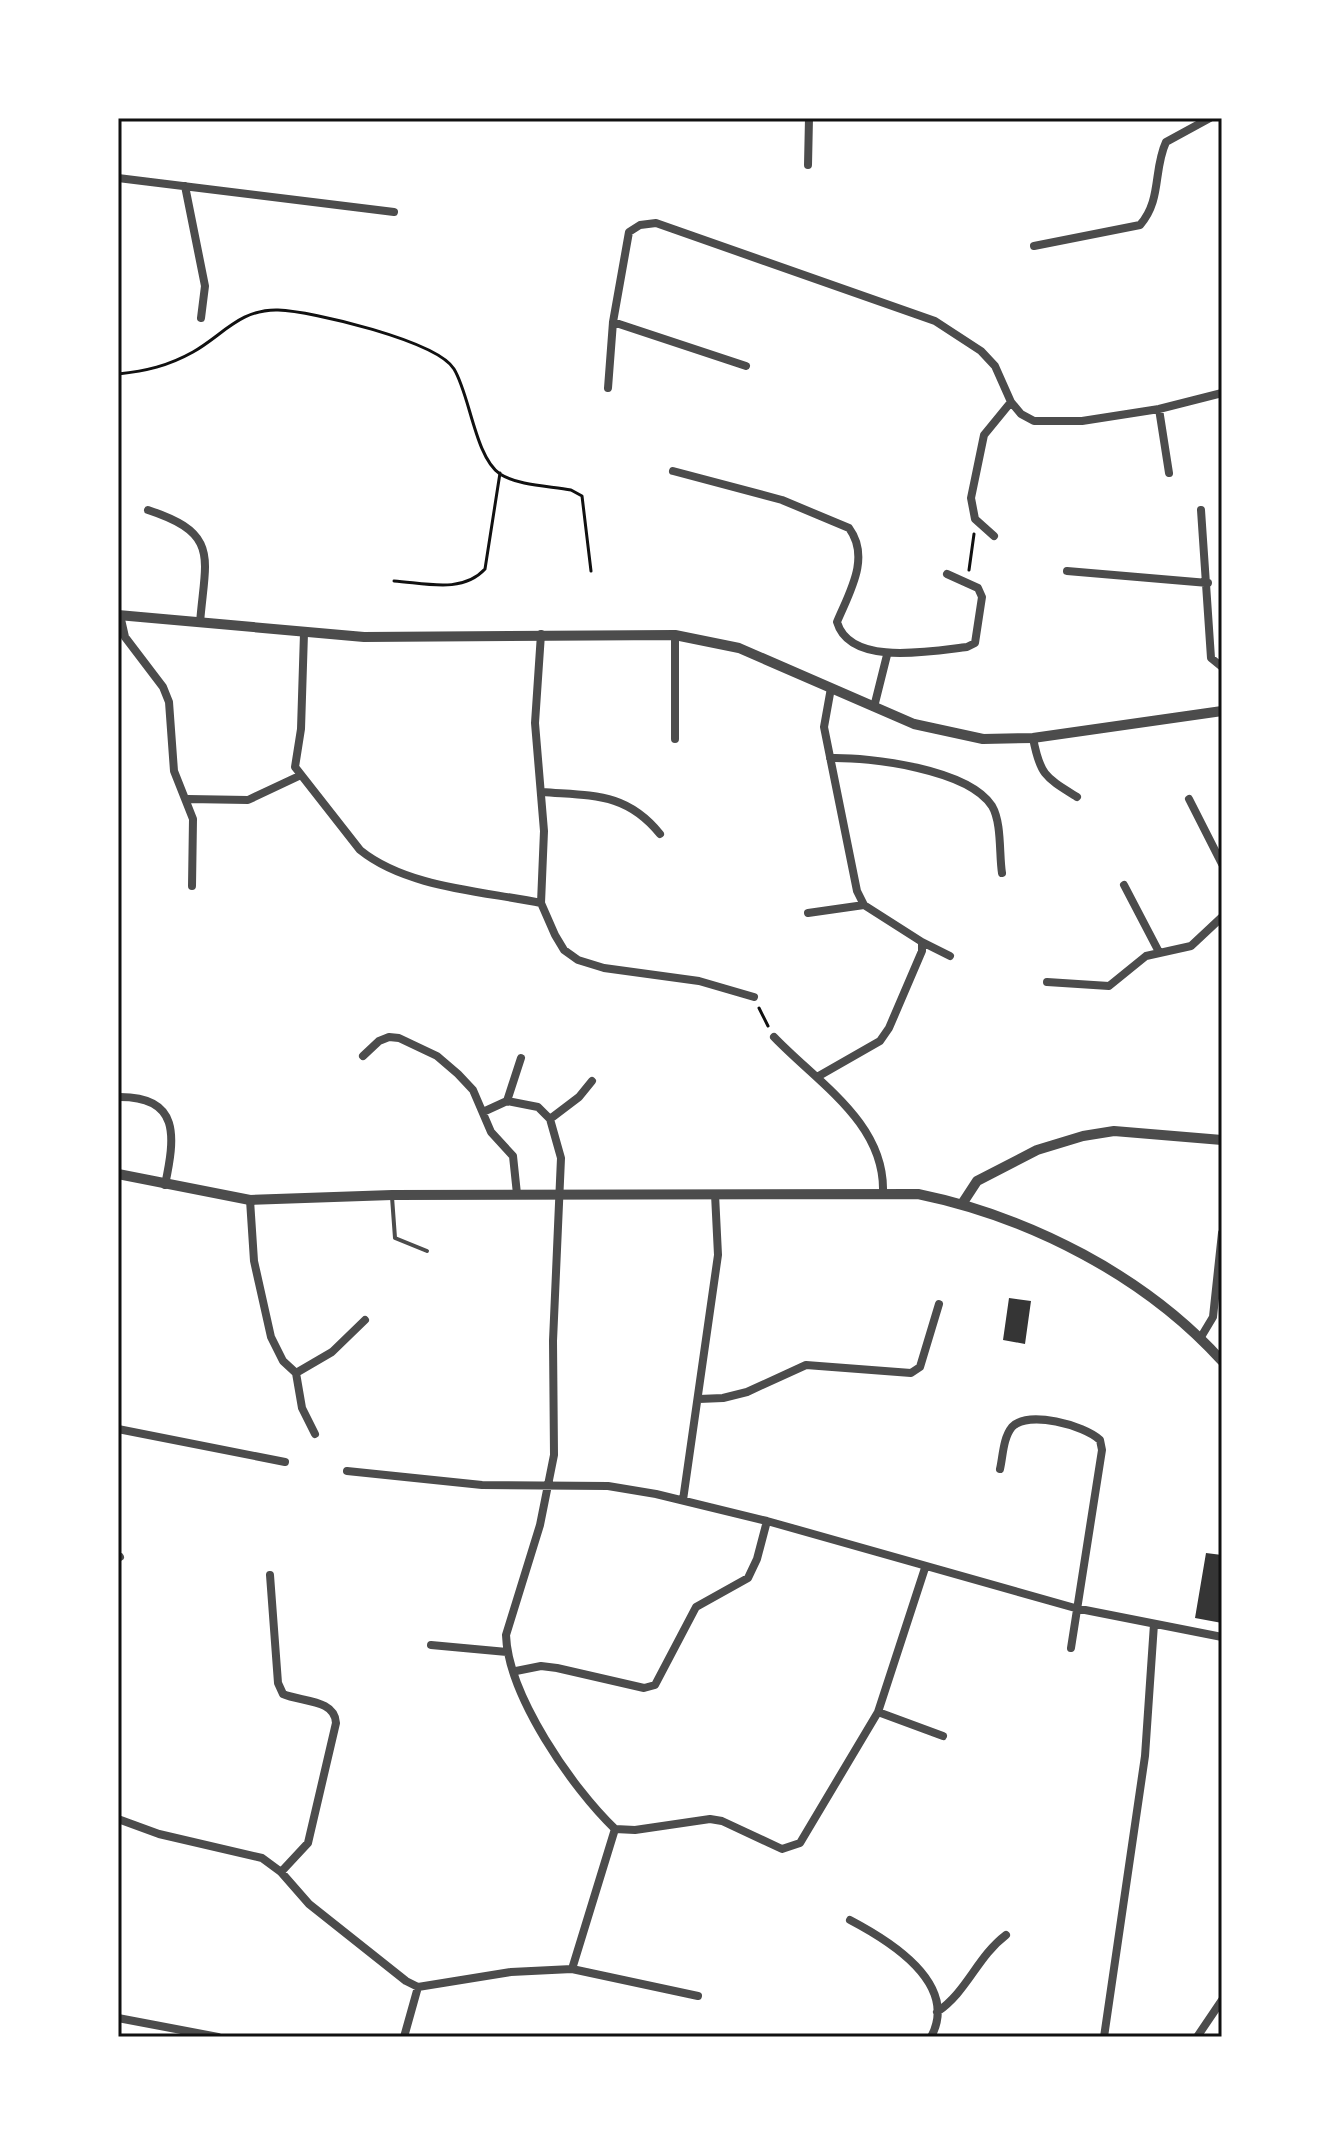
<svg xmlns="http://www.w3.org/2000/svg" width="1340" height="2155" viewBox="0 0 1340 2155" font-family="'Titillium Web',sans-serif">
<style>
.building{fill:#353535}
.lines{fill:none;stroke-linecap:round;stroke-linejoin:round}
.path{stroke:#111;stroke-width:3}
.service{stroke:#4c4c4c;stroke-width:4}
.minor{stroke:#4c4c4c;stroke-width:8}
.tertiary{stroke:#4c4c4c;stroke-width:10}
.neatline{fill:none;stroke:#111;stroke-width:3}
</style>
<rect width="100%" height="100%" fill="#fff"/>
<path class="building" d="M1009,1298L1031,1301L1025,1344L1003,1340Z
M1206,1553L1222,1555V1623L1195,1618Z"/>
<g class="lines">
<path class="path" d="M118,374C146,371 168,366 193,352C223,335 240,309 278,310C312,311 437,341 454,369C470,395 475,457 500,474C519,486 550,486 571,490L582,496L591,571
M969,570L974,534
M394,581C425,583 462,594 485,569L500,473
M759,1008L768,1026"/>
<path class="service" d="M392,1197L395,1238L427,1251"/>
<path class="minor" d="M808,165L809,118
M118,178L394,212
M185,186L205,286L201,318
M1034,246L1140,225C1162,200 1153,170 1166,142L1210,118
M613,322L746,366
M608,388L613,322L629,232L640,225L656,223L935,321L981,351L995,366L1011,402L1021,414L1034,421H1082L1159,409L1222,393
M1159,409L1169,473
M673,471L782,500L849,528C871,558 849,593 837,622C850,667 932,651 967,647L975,643L982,597L978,588L947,574
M148,510C221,534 205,558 200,623
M1201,510L1211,658L1222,667
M994,536L975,519L971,498L984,435L1011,402
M1067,571L1208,583
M120,615L125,637L163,687L169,702L174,771L193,819L192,886
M304,633L301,729L295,767L360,850C407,888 483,891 541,903
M541,634L535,723L544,831L541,903L555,935L564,950L578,960L604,968L699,981L754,997
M874,707L887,655
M1033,738C1040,775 1045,777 1077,797
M675,739V635
M830,758C870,757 968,769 992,806C1002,823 999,855 1002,873
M542,792C592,796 626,792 660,834
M188,799L248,800L299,776
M1189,799L1222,864
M1124,885L1159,952
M808,913L864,905
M922,942L950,956
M1047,982L1109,986L1146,956L1191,946L1222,917
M774,1037C818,1083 885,1123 883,1192
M363,1056L379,1041L389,1037L399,1038L437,1056L458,1074L473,1090L491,1132L513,1156L517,1194
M817,1077L880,1041L889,1028L922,951V942L864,905L857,891L824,727L831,688
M118,1097C181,1096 175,1137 165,1185
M507,1101L521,1058
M483,1112L507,1101L538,1107L550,1119L561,1158L553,1341L554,1455L540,1525L506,1635C508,1695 572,1788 615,1829L572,1969
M550,1119L579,1097L592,1081
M250,1200L254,1261L271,1337L283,1361L296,1373L302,1408L315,1434
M1201,1337L1213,1317L1222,1233
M296,1373L332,1352L365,1320
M699,1399L723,1398L747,1392L806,1365L911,1373L920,1367L939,1304
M118,1429L285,1462
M1000,1469C1003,1456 1003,1438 1012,1427C1028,1410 1084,1425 1100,1440L1102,1450L1071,1648
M347,1471L482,1485L608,1486L656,1494L767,1521L1075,1608L1222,1637
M683,1500L718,1255L715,1194
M118,1558L120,1557
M270,1575L278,1683L283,1694C301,1702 335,1699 336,1723L308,1843L281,1872
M431,1645L507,1652
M516,1671L541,1666L557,1668L644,1688L655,1685L696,1607L748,1578L757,1559L767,1521
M878,1712L943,1736
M118,1819L159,1834L262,1858L281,1872L309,1904L406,1981L418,1987L511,1972L572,1969L698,1996
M615,1829L635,1830L710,1819L722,1821L782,1849L800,1843L878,1712L925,1568
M850,1920C888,1940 960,1983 931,2037
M937,2012C967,1992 977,1957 1006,1935
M118,2018L218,2037
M404,2037L418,1987
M1104,2037L1145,1756L1154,1624
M1197,2037L1222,2000"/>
<path class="tertiary" d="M118,615L364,637L675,635L739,648L914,724L983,739L1033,738L1222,711
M118,1174L250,1200L392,1195L918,1194C1030,1217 1145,1276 1222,1361
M962,1204L977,1181L1037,1150L1083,1136L1114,1131L1222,1140"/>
</g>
<rect width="1340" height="2155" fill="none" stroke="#ffffff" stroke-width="240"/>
<rect x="120" y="120" width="1100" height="1915" class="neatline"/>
</svg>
